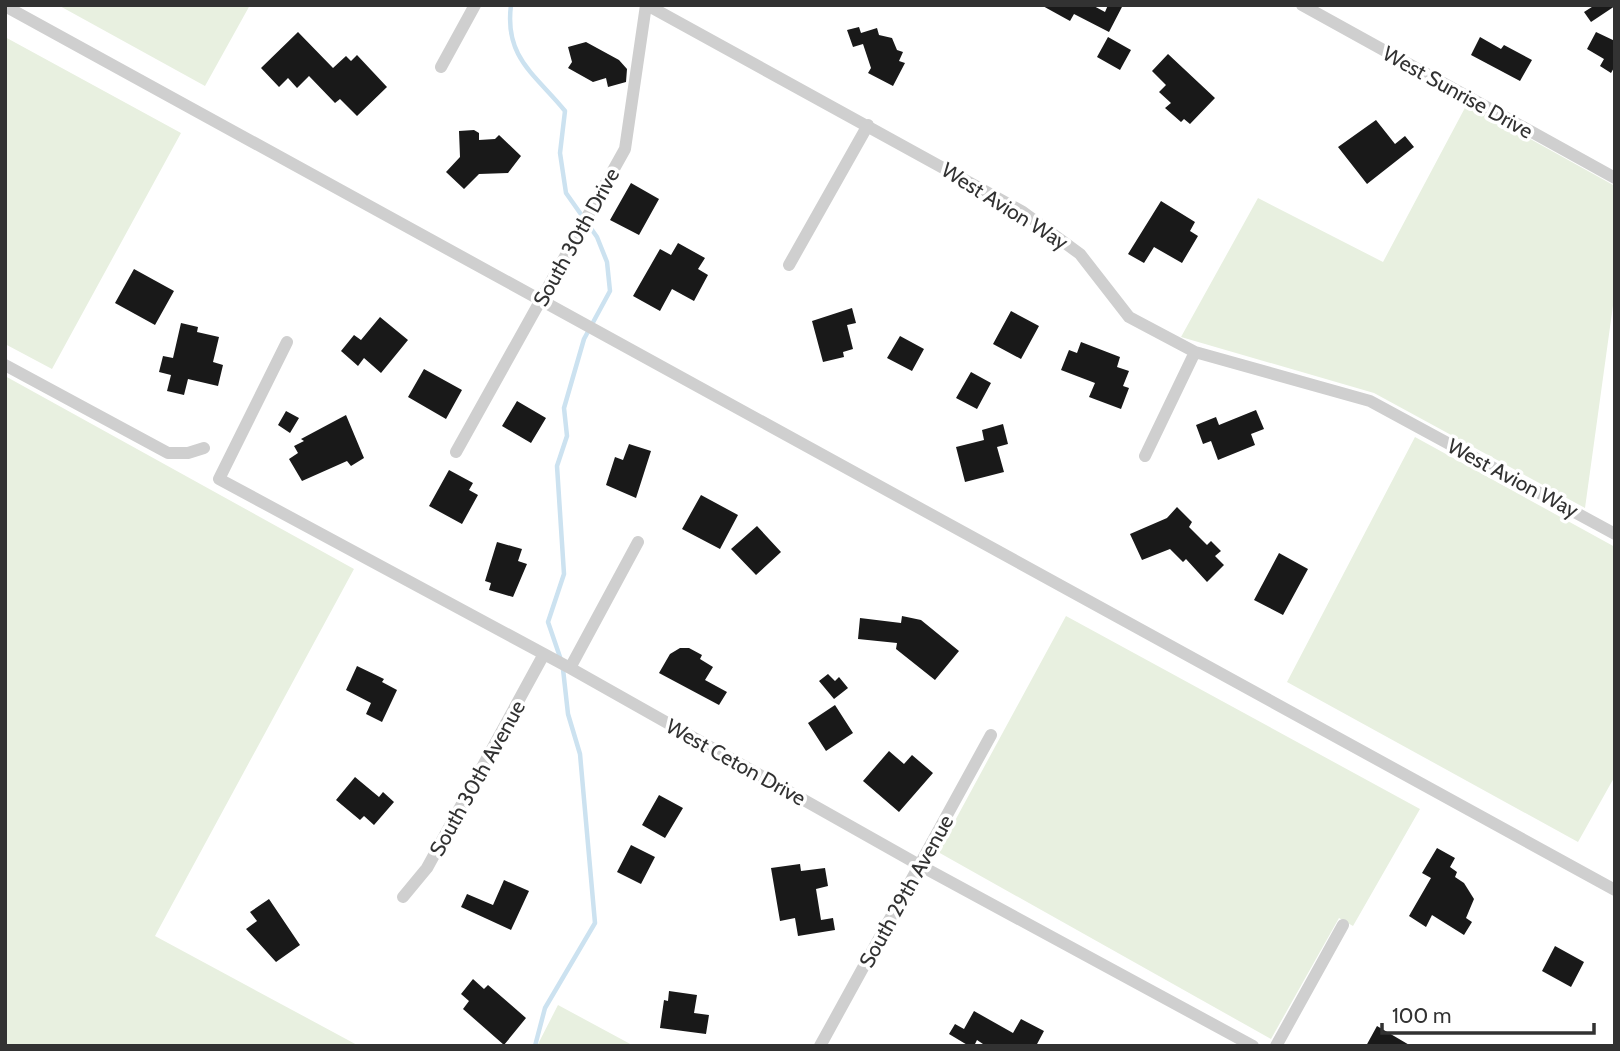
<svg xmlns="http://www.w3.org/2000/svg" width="1620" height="1051" viewBox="0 0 1620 1051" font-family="Cabin,sans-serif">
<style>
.green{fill:#e8f0e0}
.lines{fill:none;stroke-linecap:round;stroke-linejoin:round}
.stream{stroke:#cce2f0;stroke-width:4.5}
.building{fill:#191919}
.street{stroke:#cfcfcf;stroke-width:12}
.labels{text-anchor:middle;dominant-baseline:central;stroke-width:7;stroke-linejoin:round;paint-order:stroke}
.street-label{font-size:21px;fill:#323232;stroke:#fff}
</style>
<rect width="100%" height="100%" fill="#fff"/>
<path class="green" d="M58,5H250L205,86Z
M5,37L181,133L52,369L5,344Z
M1467,104L1615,186V291L1585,508L1374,393L1181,337L1258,198L1383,262Z
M5,376L354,569L155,936L359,1046H5Z
M1415,437L1615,547V776L1578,842L1287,682Z
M1066,616L1420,809L1353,926L1339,918L1271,1039L938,852Z
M558,1005L634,1046H537Z"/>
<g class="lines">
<path class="stream" d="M511,5C504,58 536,75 565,111L560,153L566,193L597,237L607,262L610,291L584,339L564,408L567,436L557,466L564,574L548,622L561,660
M535,1046L545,1008L595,923L580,754L568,714L563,669"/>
</g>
<path class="building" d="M1041,5H1092L1105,12L1108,5H1123L1109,32L1074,14L1070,21Z
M1595,5H1615V6L1591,22L1584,12Z
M859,27L861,33L877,28L879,35L892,38L897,50L903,52L899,61L905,63L893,86L868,73L871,68L863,44L853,47L847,30Z
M298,32L333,68L346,56L351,61L357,55L387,87L357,116L340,99L335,103L309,76L297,88L288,78L279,87L261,68Z
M1596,32L1615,41V66L1611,73L1600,66L1604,59L1587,49Z
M1108,37L1131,50L1120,70L1097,57Z
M1480,37L1501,49L1504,45L1532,60L1520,81L1471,55Z
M586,42L619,60L627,69L626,82L608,87L606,78L593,82L568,68L572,62L568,47Z
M1168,54L1215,98L1190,124L1184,119L1181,122L1165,108L1171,103L1159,92L1166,85L1152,71Z
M1376,120L1395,144L1405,136L1414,147L1367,184L1338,147Z
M474,130L479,133V140L495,139L499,135L521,156L508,173L479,174L464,189L446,172L460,157L459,131Z
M631,183L659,199L639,235L610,220Z
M1161,201L1195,222L1190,231L1198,236L1182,263L1154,247L1144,263L1128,254Z
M678,243L705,258L698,269L708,275L694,301L672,289L660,311L633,296L660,249L671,255Z
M134,269L174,291L155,325L115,303Z
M852,308L856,323L847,325L853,349L843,352L844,357L823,362L812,321Z
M1011,311L1039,326L1021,359L993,344Z
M380,317L408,340L381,373L364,358L358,366L341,351L354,335L361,340Z
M181,323L198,327L197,332L219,337L213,362L223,365L218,386L188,379L184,395L167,391L171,375L159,372L163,356L173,358Z
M900,336L924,349L912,371L887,358Z
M1081,342L1120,357L1117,367L1129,371L1123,386L1129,388L1121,409L1089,397L1095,383L1061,370L1069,350L1077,353Z
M424,369L462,390L446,419L408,397Z
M971,372L991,383L977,409L956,398Z
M517,401L546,418L531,443L502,426Z
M1256,410L1264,429L1251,434L1255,445L1218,460L1211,441L1203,444L1196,425L1216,417L1219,425Z
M286,411L299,418L290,433L278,425Z
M346,415L364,458L351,466L347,461L302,481L289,459L298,453L294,446L304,441L301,439Z
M1003,424L1008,444L997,447L1004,472L965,482L956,447L984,440L982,430Z
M629,444L651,451L636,498L606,485L615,457L623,460Z
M449,470L473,483L469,490L478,495L462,524L429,506Z
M701,495L738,515L720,549L682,529Z
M1177,507L1192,522L1189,527L1207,545L1211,541L1221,551L1215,556L1224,565L1207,582L1186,559L1183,562L1170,549L1142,560L1130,534L1167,518Z
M757,526L781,552L756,575L731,549Z
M497,542L522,549L518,561L527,564L513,597L489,590L491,583L485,581Z
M1279,553L1308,569L1283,615L1254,600Z
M902,616L921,620L959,651L935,680L896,649L897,643L858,639L860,618L901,623Z
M680,648H689L702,655L700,659L713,667L705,680L727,692L719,705L659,673L670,654Z
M357,666L384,679L382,682L397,690L382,722L366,714L371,703L346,690Z
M828,674L835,681L839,677L848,688L834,699L819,681Z
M835,705L853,733L826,751L808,723Z
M889,751L904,764L912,755L933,773L899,812L863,781Z
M355,777L379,797L383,792L394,802L374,825L364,816L360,820L336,800Z
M659,795L683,808L665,838L642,825Z
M631,845L655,857L641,884L617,872Z
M1437,848L1455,858L1450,867L1457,872L1455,877L1464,883L1474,899L1466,918L1472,922L1464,935L1432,915L1426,927L1409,916L1431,878L1422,873Z
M800,864L801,871L825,868L828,886L816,889L821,920L833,918L835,930L798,936L795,918L780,921L771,868Z
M504,880L529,891L511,930L461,907L467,894L493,905Z
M269,899L300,945L276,962L246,929L257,921L250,912Z
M1555,946L1584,962L1571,987L1542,971Z
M473,979L484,989L488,985L526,1018L504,1045L463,1009L469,1001L461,994Z
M669,991L697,995L694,1013L709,1015L706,1034L660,1028L664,1000L668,1001Z
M974,1011L1013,1033L1021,1019L1044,1031L1036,1046H986L977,1040L974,1046H969L949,1034L955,1024L964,1029Z
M1377,1026L1411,1046H1366Z"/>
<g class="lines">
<path class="street" d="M647,5L1023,212L1080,254L1129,317L1195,352L1370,401L1615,534
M1302,5L1615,178
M5,6L1615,890
M441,67L475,5
M789,265L868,125
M287,342L219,479L570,668L921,866L1253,1046
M5,365L168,453H188L204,448
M456,452L625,149L646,5
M1145,456L1195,352
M570,668L638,542
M403,897L427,868L544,654
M820,1046L991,735
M1276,1046L1343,925"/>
</g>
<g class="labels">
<g class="street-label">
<text transform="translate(1458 92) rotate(29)">West Sunrise Drive</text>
<text transform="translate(1005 206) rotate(32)">West Avion Way</text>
<text transform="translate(576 237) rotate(-61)">South 30th Drive</text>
<text transform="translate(1513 478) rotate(28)">West Avion Way</text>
<text transform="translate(736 762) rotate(29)">West Ceton Drive</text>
<text transform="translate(477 778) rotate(-61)">South 30th Avenue</text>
<text transform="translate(906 891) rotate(-61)">South 29th Avenue</text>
</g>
</g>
<rect width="1620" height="1051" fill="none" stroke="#323232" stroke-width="14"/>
<path d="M1382 1023v10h212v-10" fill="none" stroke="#323232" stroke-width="3.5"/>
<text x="1392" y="1023" font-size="21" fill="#323232" stroke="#ffffff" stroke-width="5" paint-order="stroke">100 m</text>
</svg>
